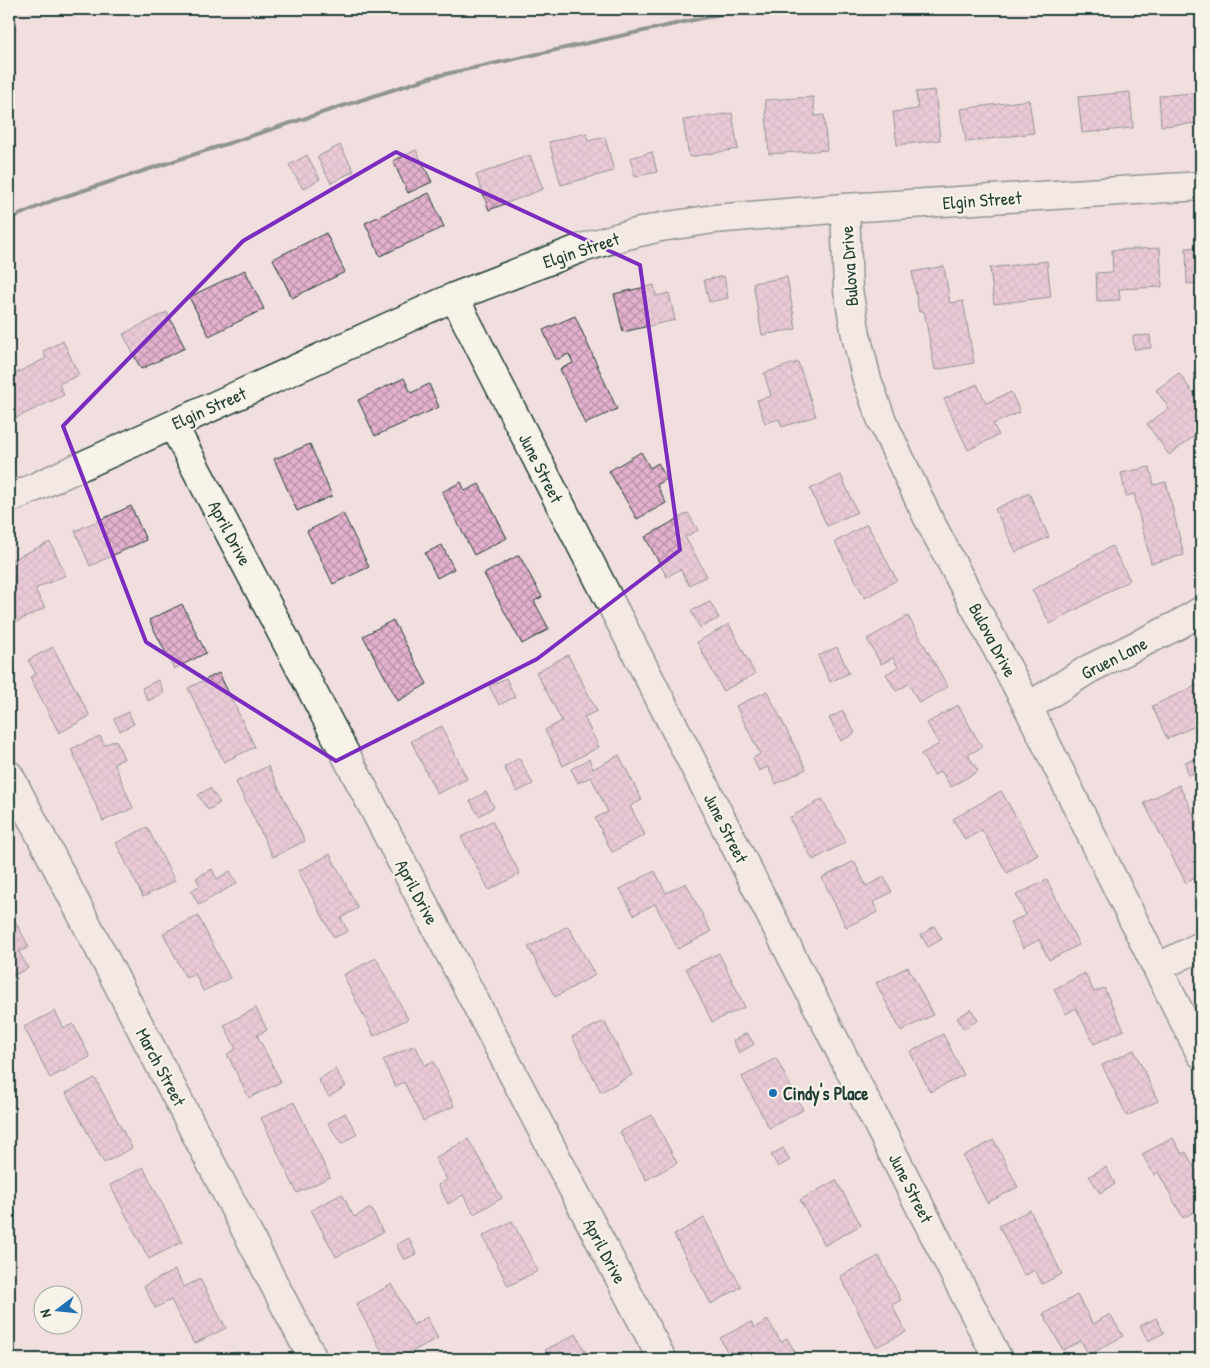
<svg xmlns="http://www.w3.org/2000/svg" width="1210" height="1368" viewBox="0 0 1210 1368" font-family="'Patrick Hand',sans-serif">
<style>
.building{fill:url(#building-cross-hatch);stroke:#1f3d34}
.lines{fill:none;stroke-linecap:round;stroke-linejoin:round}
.street-casing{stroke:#1f3d34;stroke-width:31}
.street{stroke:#f7f3e8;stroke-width:28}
.rail{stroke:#1f3d34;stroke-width:4}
.marked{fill:none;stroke:#7b2cbf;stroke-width:4;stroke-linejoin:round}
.poi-dot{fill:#1f6fb2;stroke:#f7f3e8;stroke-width:2}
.labels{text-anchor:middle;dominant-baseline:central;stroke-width:4.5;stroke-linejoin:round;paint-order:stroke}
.street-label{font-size:18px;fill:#1f3d34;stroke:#f7f3e8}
.poi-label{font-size:18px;font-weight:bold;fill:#1f3d34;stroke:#f7f3e8;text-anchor:start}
</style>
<defs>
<pattern id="building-cross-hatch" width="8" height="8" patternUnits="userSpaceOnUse" patternTransform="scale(1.25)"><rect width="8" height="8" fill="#e4b1ce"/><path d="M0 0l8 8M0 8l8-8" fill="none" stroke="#b891a8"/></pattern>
</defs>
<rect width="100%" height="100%" fill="#f1dfe0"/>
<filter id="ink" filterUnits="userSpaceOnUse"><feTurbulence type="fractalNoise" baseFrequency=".02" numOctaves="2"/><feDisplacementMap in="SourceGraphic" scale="10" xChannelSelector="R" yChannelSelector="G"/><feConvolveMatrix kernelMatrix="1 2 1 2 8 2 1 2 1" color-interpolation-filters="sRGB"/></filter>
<g filter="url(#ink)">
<path class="building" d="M935,90L940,140L897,145L893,112L918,109L916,92Z
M1130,92L1133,128L1082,133L1078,97Z
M1201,92V123L1161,126L1159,96Z
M813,97L815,116L824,115L827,150L769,154L765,100Z
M1029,100L1034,133L966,142L961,109Z
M732,113L738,149L689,157L683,120Z
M586,133L588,141L605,137L614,171L561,185L549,142Z
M340,145L354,171L331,183L317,157Z
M416,150L432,182L408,193L393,161Z
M652,152L657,172L635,177L630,158Z
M307,155L320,179L303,189L289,165Z
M530,155L543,189L489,210L476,175Z
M429,193L444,227L380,256L365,223Z
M326,233L345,272L292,298L273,259Z
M1201,247V283L1187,284L1186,248Z
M1160,248L1162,287L1119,289L1120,300L1097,301L1096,273L1113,272L1112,250Z
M1047,261L1051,297L994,304L990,268Z
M944,266L950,303L963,301L974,363L935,370L924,311L919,312L912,272Z
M245,270L264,309L209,336L189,297Z
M724,276L728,298L709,302L704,280Z
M787,277L796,329L762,335L753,283Z
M654,285L656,296L669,293L675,320L623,332L614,294Z
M167,312L185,348L141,369L123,334Z
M575,316L617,409L585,424L560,369L573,363L569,354L556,360L543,330Z
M1150,335L1151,348L1134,349L1133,336Z
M63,341L79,375L59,384L64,395L16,418L9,403V377L46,358L43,351Z
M798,362L816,416L782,427L779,419L765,423L757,400L771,396L764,373Z
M1179,373L1193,393L1201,387V431L1169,455L1147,424L1169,408L1156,390Z
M404,378L411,393L429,384L439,407L375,436L358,400Z
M977,384L986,403L1011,392L1020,412L993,424L999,435L968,450L944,399Z
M310,444L332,496L297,511L274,459Z
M641,452L650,468L658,463L667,479L657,485L666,503L637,519L609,471Z
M1150,467L1154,485L1166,482L1184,555L1151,563L1134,494L1126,496L1121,473Z
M841,475L857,512L827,526L810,489Z
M461,482L465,491L479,484L507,538L474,555L442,492Z
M1029,493L1049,537L1016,552L995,509Z
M131,506L146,540L90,566L75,531Z
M343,513L369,567L333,584L307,531Z
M688,513L698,530L685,537L707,576L689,585L680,569L667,577L645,537Z
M867,524L897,580L865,598L835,542Z
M50,542L66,575L35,589L45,608L16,622L9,606V585L15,582L9,570V561Z
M442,545L454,569L437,578L425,553Z
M1112,546L1130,580L1050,624L1032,590Z
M519,555L542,597L534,601L549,629L522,644L484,574Z
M710,602L719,618L700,628L691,611Z
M182,604L206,653L174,669L149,620Z
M908,616L948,687L919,703L909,684L896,691L886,674L898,667L893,658L881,664L867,639Z
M393,620L427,684L398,701L363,636Z
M729,624L755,674L723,691L697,642Z
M53,647L90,716L59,733L30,677L36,674L28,660Z
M837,647L849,673L830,682L818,656Z
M568,655L597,711L584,717L599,747L563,766L545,730L562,721L536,672Z
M219,673L255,747L224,762L188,688Z
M506,678L515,697L499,705L489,686Z
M158,680L164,693L148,701L142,688Z
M1197,685L1201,694V723L1167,739L1152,706Z
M767,691L806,769L776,784L768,767L759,771L753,758L760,754L736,706Z
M958,705L982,747L968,755L978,771L951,787L941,771L934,775L921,754L939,744L927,723Z
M843,711L855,733L841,741L829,718Z
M128,712L134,724L120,731L114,719Z
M442,726L467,779L437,794L411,741Z
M100,736L104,745L116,740L124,759L114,763L133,808L103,821L71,749Z
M619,755L642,800L630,806L645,835L612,852L595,818L608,812L591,777L578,783L571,769L589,759L593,769Z
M519,758L533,784L517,792L504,767Z
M1199,758L1201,771L1188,775L1185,762Z
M268,766L305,841L273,857L236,782Z
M1179,785L1201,829V875L1186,883L1144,803Z
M210,788L220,803L208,810L198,795Z
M1001,791L1038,855L1007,873L982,830L965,840L953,819Z
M486,792L494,807L479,816L470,801Z
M822,799L846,842L813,860L789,818Z
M492,821L520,874L489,890L461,837Z
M147,827L175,881L143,897L116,843Z
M330,854L358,908L341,918L348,931L334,938L298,871Z
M854,861L866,886L884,877L892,892L873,902L878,912L846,927L822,878Z
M212,869L217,879L230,871L237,883L199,905L191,891L200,885L196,878Z
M655,871L666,893L686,883L711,932L678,949L655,904L634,915L620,889Z
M1047,880L1079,945L1049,960L1039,940L1023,948L1010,922L1026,915L1016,895Z
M9,910L29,947L19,952L28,968L9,978Z
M198,916L230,978L203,991L195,974L186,978L163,933Z
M568,926L595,975L555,997L528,947Z
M934,926L942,939L928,947L921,935Z
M719,953L745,1007L712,1022L686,968Z
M376,958L408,1019L374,1036L343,975Z
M908,967L933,1015L901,1031L876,983Z
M1085,973L1094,992L1104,988L1124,1030L1094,1044L1076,1008L1066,1014L1054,989Z
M256,1008L267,1030L257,1035L281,1082L249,1098L227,1054L236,1049L224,1025Z
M971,1009L978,1020L964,1029L957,1018Z
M55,1011L64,1028L73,1024L90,1057L50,1078L24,1027Z
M604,1021L632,1075L601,1092L572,1037Z
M747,1033L754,1044L739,1053L733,1041Z
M943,1034L964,1075L930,1092L910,1052Z
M415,1045L425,1065L433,1061L454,1106L423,1121L404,1082L395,1087L383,1060Z
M1134,1050L1158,1101L1127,1116L1102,1065Z
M776,1058L803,1110L769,1128L742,1077Z
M335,1069L346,1086L329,1097L318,1080Z
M95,1078L132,1148L104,1163L66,1093Z
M294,1102L330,1177L297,1193L261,1118Z
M345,1113L357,1134L341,1144L328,1123Z
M652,1115L677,1163L646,1180L620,1132Z
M1173,1138L1182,1154L1186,1152L1201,1181V1208L1183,1218L1158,1172L1154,1175L1142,1154Z
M468,1139L502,1198L474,1214L463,1195L448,1204L438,1185L447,1180L435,1158Z
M994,1140L1018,1187L987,1203L963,1156Z
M783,1148L790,1160L778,1167L771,1155Z
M143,1167L182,1242L149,1259L110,1185Z
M1106,1167L1115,1184L1100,1193L1089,1176Z
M836,1180L861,1225L825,1245L800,1200Z
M342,1194L354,1217L371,1208L383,1232L336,1257L311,1210Z
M1030,1210L1062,1274L1042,1284L1035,1270L1024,1276L999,1226Z
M704,1218L741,1287L711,1304L674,1235Z
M512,1221L538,1271L508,1286L483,1236Z
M1201,1235V1255L1193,1240Z
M409,1238L416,1254L404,1260L396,1245Z
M879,1256L901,1300L892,1305L906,1332L876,1347L840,1276Z
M175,1270L184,1287L200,1279L226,1328L194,1344L171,1300L155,1308L144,1286Z
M392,1284L413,1325L427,1317L438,1338L398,1359H386L356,1304Z
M1077,1295L1093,1324L1110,1314L1123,1336L1089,1355L1081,1341L1063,1350L1043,1314Z
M1156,1318L1164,1333L1148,1341L1140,1326Z
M768,1320L781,1342L787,1338L799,1359H731L720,1338L751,1322L754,1328Z
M576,1334L589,1359H550L545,1350Z
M238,1352L242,1359H224Z"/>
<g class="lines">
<defs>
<path id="street" d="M845,208L848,290L856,335L867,380L882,421L928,518L1028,707L1157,968L1201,1054
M454,297L998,1359
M173,425L662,1359
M9,499L454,297L579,249L619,237L661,227L714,219L845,208L1201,186
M1028,707L1089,669L1178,625L1201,611
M9,775L313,1359
M1157,968L1201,946"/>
</defs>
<use href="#street" class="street-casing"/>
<use href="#street" class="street"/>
<path class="rail" d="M9,219L54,200L432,77L744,9"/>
</g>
</g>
<path d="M0 0H1210V1368H0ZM396,152L640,265L680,550L537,659L336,761L146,642L63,426L243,241Z" fill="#f1dfe0" fill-opacity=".55" fill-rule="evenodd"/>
<path class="marked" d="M396,152L640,265L680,550L537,659L336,761L146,642L63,426L243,241Z"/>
<circle class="poi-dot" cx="773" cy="1093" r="5"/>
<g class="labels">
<g class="street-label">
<text transform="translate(982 200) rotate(-4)">Elgin Street</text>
<text transform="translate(581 250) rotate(-18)">Elgin Street</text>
<text transform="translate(849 266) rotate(-94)">Bulova Drive</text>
<text transform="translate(209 408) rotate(-24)">Elgin Street</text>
<text transform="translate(541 468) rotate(63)">June Street</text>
<text transform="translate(230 533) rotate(62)">April Drive</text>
<text transform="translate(993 640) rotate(62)">Bulova Drive</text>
<text transform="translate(1114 658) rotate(-27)">Gruen Lane</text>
<text transform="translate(726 828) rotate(63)">June Street</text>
<text transform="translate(417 892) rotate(62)">April Drive</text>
<text transform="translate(161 1067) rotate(62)">March Street</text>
<text transform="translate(911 1188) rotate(63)">June Street</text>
<text transform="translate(605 1251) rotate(62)">April Drive</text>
</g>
<g class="poi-label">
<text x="783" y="1093">Cindy's Place</text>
</g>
</g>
<rect width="1210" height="1368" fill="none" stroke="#f7f3e8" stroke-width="30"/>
<rect x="15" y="15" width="1180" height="1338" fill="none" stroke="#1f3d34" stroke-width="2" filter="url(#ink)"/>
<g transform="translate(58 1310) rotate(254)"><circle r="24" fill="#f7f3e8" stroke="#a1aaa0"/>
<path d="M0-4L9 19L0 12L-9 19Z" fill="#1f6fb2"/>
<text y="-8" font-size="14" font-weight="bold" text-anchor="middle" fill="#1f3d34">N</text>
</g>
</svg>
